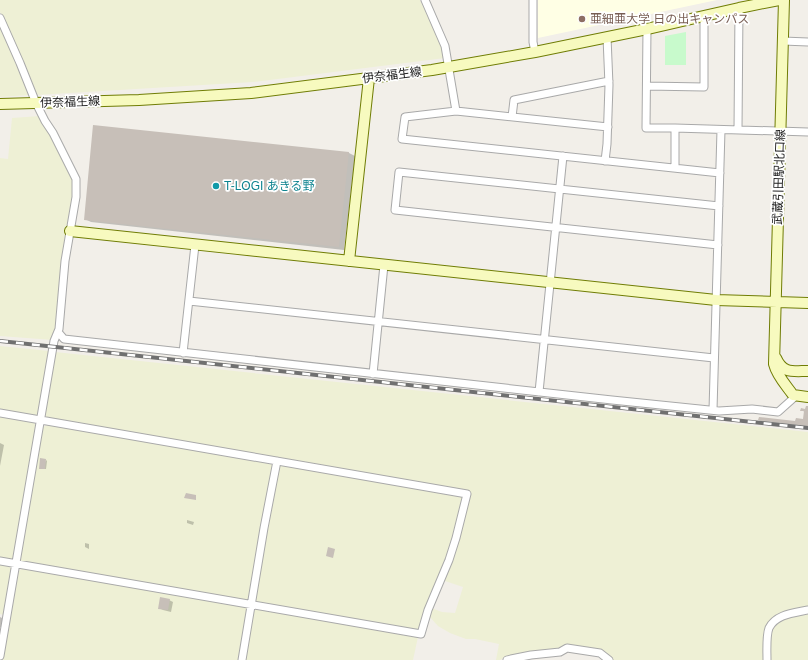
<svg xmlns="http://www.w3.org/2000/svg" width="808" height="660" viewBox="0 0 808 660" font-family="Helvetica,'Noto Sans JP',sans-serif">
<style>
.education{fill:#ffffe5}
.farmland{fill:#eef0d5}
.park{fill:#c8facc}
.shadow{fill:#0003}
.building{fill:#c7bfb8}
.lines{fill:none;stroke-linecap:round;stroke-linejoin:round}
.street-casing{stroke:#a9a9a9;stroke-width:9}
.secondary-casing{stroke:#707d05;stroke-width:12}
.street{stroke:#fff;stroke-width:7}
.secondary{stroke:#f7fabf;stroke-width:10}
.rail-casing{stroke:#707070;stroke-width:4}
.rail{stroke:#fff;stroke-width:2.5;stroke-dasharray:8;stroke-linecap:butt}
.education-dot{fill:#8d6e63;stroke:#fff;stroke-width:1.5}
.culture-dot{fill:#0f9aa8;stroke:#fff;stroke-width:1.5}
.labels{text-anchor:middle;dominant-baseline:central;stroke-width:3.5;stroke-linejoin:round;paint-order:stroke}
.education-label{font-size:12px;fill:#785e54;stroke:#fff;text-anchor:start}
.street-label{font-size:12px;fill:#222;stroke:#fff}
.culture-label{font-size:12px;fill:#0d838f;stroke:#fff;text-anchor:start}
</style>
<rect width="100%" height="100%" fill="#f2efe9"/>
<path class="education" d="M538,0H717L538,38Z"/>
<path class="farmland" d="M0,0H420L442,47L445,58L253,82L36,95L12,38L0,12Z
M0,28L17,65L29,95L0,97Z
M40,116L73,180L72,196L61,261L56,327L53,340L0,336V158L8,159L12,118Z
M0,346L49,351L39,414L35,416L0,410Z
M55,352L808,432V608L773,619L764,660H614L609,658L605,652L601,651L557,652L505,657L500,660H496L499,644L475,639H466L450,633L438,626L428,615L431,608L442,612L455,613L463,587L442,580L467,497L47,419L45,416Z
M0,417L34,423L36,426L14,557L10,560L0,558Z
M47,425L270,462L273,467L250,599L247,601L24,563L20,559L43,427Z
M282,465L462,496L464,499L455,535L421,628L417,630L257,602L255,598L278,467Z
M0,565L9,566L12,570L4,615L0,614Z
M23,568L246,607L247,609L239,660H3L19,571Z
M258,609L418,637L413,660H245L253,611Z
M808,614V660H770V639L771,631L775,626L781,620Z"/>
<path class="park" d="M686,32V65H665V36Z"/>
<path class="shadow" d="M94,126L349,153L355,156L344,250L91,222L85,219Z
M808,407V428L765,423L759,420L796,422L804,420L805,412L801,410H806Z
M0,443L4,445L0,466Z
M46,460L47,461L46,469H42Z
M187,520L194,522L193,525L187,523Z
M85,543L89,544V549L85,547Z
M169,600L173,602L171,612L163,610L159,608Z
M0,617L4,619L2,628L0,627Z"/>
<path class="building" d="M93,125L349,152L339,247L84,220Z
M806,406H808V426L758,420L759,417L795,421L796,418L803,419L804,411H800L801,408L805,409Z
M40,458L46,459L45,469H39Z
M186,493L196,495V500L184,498Z
M328,547L335,549L333,558L326,556Z
M160,597L170,599L168,610L158,609Z"/>
<g class="lines">
<defs>
<path id="street" d="M425,0L445,46L456,111
M533,0V42L535,52
M0,18L20,63L36,103L45,121L53,133L76,179V197L65,261L59,329L54,341L0,656
M647,29L646,128H675
M783,41L808,42
M647,86L704,87V16
M512,117L514,100L609,81
M608,127L456,111L405,117L402,139L720,173
M738,130L739,8
M605,161L607,144L609,85L607,37
M675,168V128L808,132
M718,245L395,210L399,172L719,206
M189,301L714,358
M58,332L64,339L612,400L719,411L752,409L778,412L797,395
M183,353L195,245
M373,374L384,265
M539,392L563,156
M713,410L721,130
M0,413L467,494L456,538L449,560L428,610L421,634L0,561
M242,660L264,528L277,461
M507,660L511,659L531,655L560,652L567,648L600,653L609,660
M767,660C767,651 766,636 769,628C776,614 794,613 808,610"/>
<path id="secondary" d="M784,0L774,364C777,376 786,385 793,395L808,397
M0,104L139,100L251,93L432,70L535,52L647,29L739,8L779,0
M70,231L716,300L808,303
M349,261L369,78
M776,358C783,374 793,371 808,371"/>
</defs>
<use href="#street" class="street-casing"/>
<use href="#secondary" class="secondary-casing"/>
<use href="#street" class="street"/>
<use href="#secondary" class="secondary"/>
<defs>
<path id="rail" d="M0,341L808,428"/>
</defs>
<use href="#rail" class="rail-casing"/>
<use href="#rail" class="rail"/>
</g>
<circle class="education-dot" cx="582" cy="19" r="4"/>
<circle class="culture-dot" cx="216" cy="186" r="4"/>
<g class="labels">
<g class="education-label">
<text x="590" y="19">亜細亜大学 日の出キャンパス</text>
</g>
<g class="street-label">
<text transform="translate(392 75) rotate(-7)">伊奈福生線</text>
<text transform="translate(70 102) rotate(-2)">伊奈福生線</text>
<text transform="translate(779 177) rotate(-88)">武蔵引田駅北口線</text>
</g>
<g class="culture-label">
<text x="224" y="186">T-LOGI あきる野</text>
</g>
</g>
</svg>
